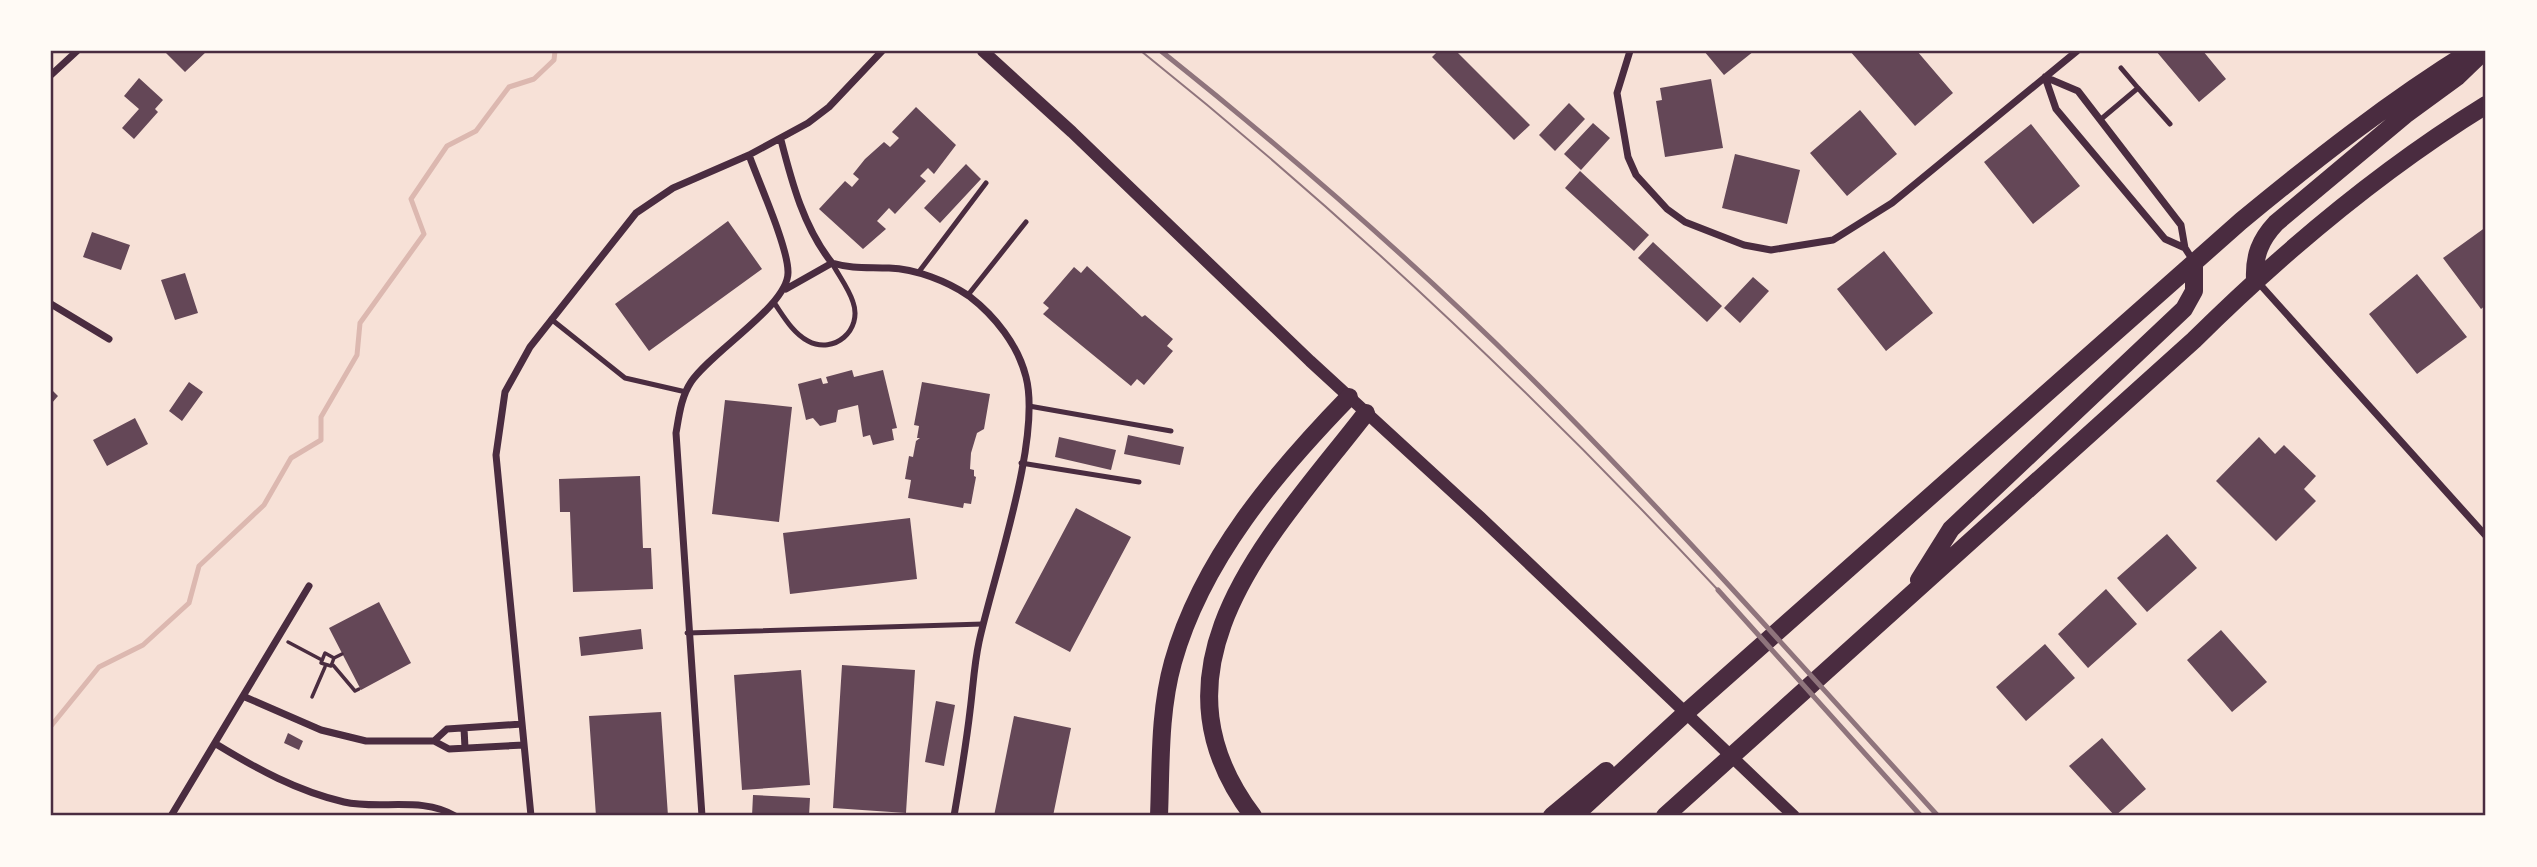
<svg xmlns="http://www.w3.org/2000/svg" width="2537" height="867" viewBox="0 0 2537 867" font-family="Montserrat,sans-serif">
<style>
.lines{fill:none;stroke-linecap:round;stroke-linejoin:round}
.stream{stroke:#dcb8b0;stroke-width:5}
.building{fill:#644757}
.path{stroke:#4a2c40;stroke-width:3.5}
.service{stroke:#4a2c40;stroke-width:5}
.minor{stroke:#4a2c40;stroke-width:7}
.tertiary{stroke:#4a2c40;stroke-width:12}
.primary{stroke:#4a2c40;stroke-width:18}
.tram{stroke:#8f747c;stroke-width:2}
.rail{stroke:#8f747c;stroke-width:5}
.neatline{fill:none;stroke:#4a2c40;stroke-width:2.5}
</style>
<rect width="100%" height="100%" fill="#f7e1d7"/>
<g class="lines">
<path class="stream" d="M51,726L99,667L143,645L189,603L199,566L264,505L291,458L321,440V417L357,355L360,323L424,234L411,199L447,146L476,131L509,87L534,79L554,60L555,51"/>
</g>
<path class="building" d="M164,51H207L185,72Z
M1438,51H1456L1530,125L1514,140L1432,57Z
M1704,51H1754L1724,75Z
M1850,51H1917L1953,93L1915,126Z
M2156,51H2203L2226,79L2199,102Z
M139,78L163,100L155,109L158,112L134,139L122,128L139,109L124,96Z
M1711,79L1723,148L1665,157L1656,101L1662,100L1660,88Z
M1569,103L1585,119L1555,151L1539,135Z
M916,107L956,145L934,174L928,168L920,176L926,181L895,214L889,208L877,221L886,229L863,249L819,209L845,181L852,187L859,179L853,174L865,159L884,142L890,147L899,138L892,132Z
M1860,110L1897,154L1847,196L1810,153Z
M1593,123L1610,138L1581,170L1564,154Z
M2031,124L2080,186L2033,224L1984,162Z
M1735,154L1800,170L1787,224L1722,208Z
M966,164L981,179L940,223L924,208Z
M1580,171L1649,235L1634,251L1565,188Z
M728,221L762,269L649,351L615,304Z
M2486,227V305L2481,309L2443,258Z
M92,232L130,245L121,270L83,257Z
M1653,242L1722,306L1707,322L1638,258Z
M1884,251L1933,313L1886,351L1837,289Z
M1087,266L1142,317L1145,315L1173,339L1167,346L1173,351L1144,385L1137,379L1131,386L1043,314L1049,308L1043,303L1074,267L1081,273Z
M185,273L198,313L175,320L161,280Z
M2417,274L2467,337L2417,374L2369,314Z
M1753,277L1769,291L1740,323L1724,308Z
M852,370L854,377L883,370L897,428L892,429L894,440L873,445L870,435L863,437L858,405L838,410L836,422L820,426L813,418L806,420L798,384L821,378L823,384L828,383L826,377Z
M189,382L203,392L182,421L169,411Z
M922,382L990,394L984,429L977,433L971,453L970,469L974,470V476L976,477L971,504L964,503L963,508L908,498L911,480L905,479L909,456L913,457L916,441L920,438H917L919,426L914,425Z
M51,389L58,396L51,404Z
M725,400L792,407L779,522L712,514Z
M135,418L148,444L107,466L93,440Z
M1128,435L1184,447L1180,465L1124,454Z
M1059,437L1116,450L1111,470L1055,457Z
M2259,437L2275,454L2284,445L2316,476L2304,489L2316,501L2276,541L2216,481Z
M640,476L643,548H651L653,589L573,592L570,512H560L559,479Z
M1076,508L1131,537L1070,652L1015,623Z
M910,518L917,579L790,594L783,533Z
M2167,534L2197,568L2147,612L2117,578Z
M2106,589L2137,624L2088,668L2058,634Z
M379,602L411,663L361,690L329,628Z
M641,629L643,649L581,656L579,637Z
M2221,630L2267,682L2232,712L2187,660Z
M2045,644L2075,678L2026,721L1996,687Z
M842,665L915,670L906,813L833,808Z
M801,670L810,785L742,790L734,675Z
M936,701L955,705L944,766L925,762Z
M661,712L668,816H596L589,716Z
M1014,716L1071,728L1053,816H994Z
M288,733L303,741L299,750L284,743Z
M2102,738L2146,789L2115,816L2069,766Z
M753,795L810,798L809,816H752Z"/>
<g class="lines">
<path class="path" d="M288,642L320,659
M334,658L325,653L321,663L331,666L334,658L342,654
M333,665L355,691L359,689
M312,697L325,667"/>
<path class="service" d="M2138,88L2170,124
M2100,120L2138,88L2121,68
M918,273L986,183
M968,295L1026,222
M775,304C784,317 793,333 808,341C834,355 863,330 853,302C849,289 839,276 832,263
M551,319L625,378L686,392
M1029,406L1171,431
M1021,463L1139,482
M687,633L983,624"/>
<path class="minor" d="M1630,51L1617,93L1628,157L1636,175L1667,209L1685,222L1744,245L1771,250L1833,240L1892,203L2077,51
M51,75L77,51
M2045,77L2078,91L2181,225L2185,248L2194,262
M2045,77L2056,109L2165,239L2185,248
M781,140C792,183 804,228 832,263C852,269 869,267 889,268C916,269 947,281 969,296C995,316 1018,345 1026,377C1042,439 993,577 979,642C974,665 973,688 970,711C966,746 960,781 954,816
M2256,280L2486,536
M786,289L832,263
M51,304L109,339
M245,697L321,730L366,741H434L449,749L524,745
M464,728L465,748
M434,741L447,729L522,724
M216,744C257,769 297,791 344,802C379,810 423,796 455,816
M171,816L309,586
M531,816L496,455L505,392L530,347L636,213L673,188L749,155L808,123L829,107L882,51
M702,816L676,433C679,416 681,397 691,382C712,351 789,305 788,272C788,247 759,183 749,155"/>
<path class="tertiary" d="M983,51L1072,132L1310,361L1480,517L1794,816"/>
<path class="primary" d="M2255,279C2254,256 2260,240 2276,223L2405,115L2457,77L2484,51
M1919,580L1951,529L2184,309L2194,291V262
M1159,816C1161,765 1159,712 1173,662C1202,559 1276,472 1349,397
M1253,816C1138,664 1275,531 1366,413
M1552,816L1606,771
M1574,816L1690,709L2241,221C2315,160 2390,101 2471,51
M1665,816L2194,340C2283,252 2379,171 2486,105"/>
<path class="tram" d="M1141,51C1347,216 1538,397 1718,590"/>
<path class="rail" d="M1161,51C1299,161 1434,279 1558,405C1689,538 1813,678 1938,816
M1718,590L1921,816"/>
</g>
<rect width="2537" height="867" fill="none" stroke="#fffaf5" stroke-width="105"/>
<rect x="52" y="52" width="2432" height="762" class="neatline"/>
</svg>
